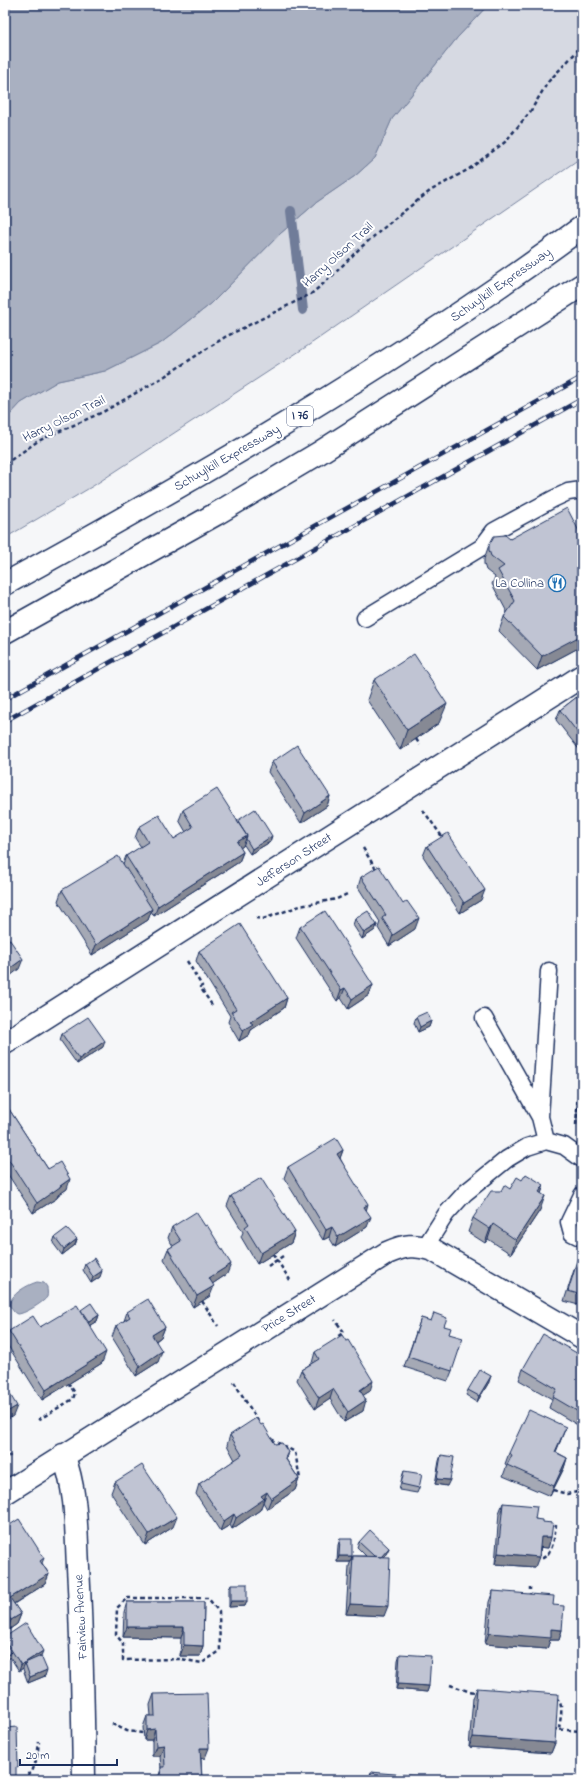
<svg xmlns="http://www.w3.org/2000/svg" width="587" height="1785" viewBox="0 0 587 1785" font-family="'Indie Flower',sans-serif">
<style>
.green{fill:#d6d9e2;stroke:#7884a0}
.water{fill:#a9b0c1;stroke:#707c99}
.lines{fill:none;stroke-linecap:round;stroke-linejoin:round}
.stream{stroke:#707c99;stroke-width:10}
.lane-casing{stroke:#1b2f5e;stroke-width:19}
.street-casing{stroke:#1b2f5e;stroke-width:25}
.highway-casing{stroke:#1b2f5e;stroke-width:25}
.path{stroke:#1b2f5e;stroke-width:2.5;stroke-dasharray:4 3;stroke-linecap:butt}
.lane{stroke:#fff;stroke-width:16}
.street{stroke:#fff;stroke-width:22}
.highway{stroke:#fff;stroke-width:22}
.rail-casing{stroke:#1b2f5e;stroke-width:4.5}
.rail{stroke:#fff;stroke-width:3;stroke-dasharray:9;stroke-linecap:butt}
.wall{fill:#a5a9b5;stroke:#1b2f5e}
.shaded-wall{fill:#868994;stroke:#1b2f5e}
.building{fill:#c0c4d3;stroke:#1b2f5e}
.labels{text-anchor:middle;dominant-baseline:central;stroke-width:4;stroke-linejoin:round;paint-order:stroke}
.shield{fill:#fff;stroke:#5f6d8e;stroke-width:1}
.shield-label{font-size:12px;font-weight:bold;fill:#1b2f5e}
.street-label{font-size:13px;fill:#1b2f5e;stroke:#fff}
.poi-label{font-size:13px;fill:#1b2f5e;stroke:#fff;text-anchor:end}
</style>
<rect width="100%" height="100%" fill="#f6f7f9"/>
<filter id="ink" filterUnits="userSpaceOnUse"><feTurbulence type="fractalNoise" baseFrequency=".025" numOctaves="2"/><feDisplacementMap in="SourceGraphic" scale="8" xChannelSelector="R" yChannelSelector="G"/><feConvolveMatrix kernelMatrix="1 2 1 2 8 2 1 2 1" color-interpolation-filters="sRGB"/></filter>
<g filter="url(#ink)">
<path class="green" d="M488,5H582V157L309,345L93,486L5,538V420L21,403L58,381L105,371L161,343L212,303L281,233L317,202L355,176L375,158L392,119L457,38Z"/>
<path class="water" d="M5,5H488L457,38L392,119L375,158L355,176L317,202L281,233L212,303L161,343L105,371L58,381L21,403L5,420Z
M37,1282L44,1283L47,1287C47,1290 48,1294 47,1297C44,1302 23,1315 17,1314C13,1313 12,1308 9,1305C11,1294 27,1285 37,1282Z"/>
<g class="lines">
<path class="stream" d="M291,211L303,310"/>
<defs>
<path id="lane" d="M365,618L482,547L494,531L553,499L568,492L582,490
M484,1018L540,1117L546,1141L564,1146L582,1159
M540,1117L549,971
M582,1195L569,1222L572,1233L582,1238
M425,1247L446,1214L465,1193L507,1159L527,1147L546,1141"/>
<path id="street" d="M5,1043L582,676
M63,1455C77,1490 76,1530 78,1567C82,1638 83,1709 84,1780
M5,1493L387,1253C405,1245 414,1244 433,1250L582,1337"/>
<path id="highway" d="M5,584C203,475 400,362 582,227
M5,632L216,514L319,453L582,285"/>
</defs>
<use href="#lane" class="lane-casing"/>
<use href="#street" class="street-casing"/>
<use href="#highway" class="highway-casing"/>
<path class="path" d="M5,464L38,441L103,412L165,376L225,337L311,294L330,278L360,248L399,215L430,191L469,169L505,142L530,112L548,82L582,46
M416,739L420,745
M423,810L443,838
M363,848L377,871
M256,918L263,919L300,906L337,899L347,894
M187,961L202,986L200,987L212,1005
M577,1107L582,1108
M576,1125L582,1043
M273,1254L290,1280
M268,1266L283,1256
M202,1301L218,1326
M335,1342L337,1337L344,1332L335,1320
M234,1382L258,1421
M38,1420L73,1399L75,1393L69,1384
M271,1439L295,1452L300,1479
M5,1449L10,1457
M553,1490L567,1494L582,1491
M540,1547L539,1558H543C554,1551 554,1538 556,1525
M530,1597V1587
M127,1598H208L219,1612L220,1651L202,1663L181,1659L123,1660V1643L116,1635L117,1608Z
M450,1685L468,1691L477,1692
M5,1698H12
M556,1698C565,1704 560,1719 559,1729
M112,1724L127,1731L143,1733
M553,1729L582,1731
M14,1778L24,1777L32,1772L37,1758L39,1742"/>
<use href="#lane" class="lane"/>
<use href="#street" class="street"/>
<use href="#highway" class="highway"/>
<defs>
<path id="rail" d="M5,699L582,377
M5,721L582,399"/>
</defs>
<use href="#rail" class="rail-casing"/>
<use href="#rail" class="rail"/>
</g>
<path class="wall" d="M582,537V646L537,670L499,631L504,617L507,612L492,584L495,577L486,570L484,564V559L489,545L510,539Z
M374,680L439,723L400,750L367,700Z
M582,693V751L581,752L556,720L560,710Z
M272,762L330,796L327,806L301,823L268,772Z
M183,810L237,821L270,842L250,854L244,845L243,846L240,848L243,852L239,862L154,916L151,911L148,920L92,955L58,901L62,890L123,864L126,856L141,847L135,838L139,827L174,839L186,832L179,820Z
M427,846L481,900L460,913L423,856Z
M361,877L415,929L389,946L378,928L380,922L358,887Z
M355,919L377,925L375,930L362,939L353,925Z
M300,927L373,985L369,995L348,1009L341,998L337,1001L296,938Z
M199,951L287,998L284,1008L251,1030L249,1035L239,1041L228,1022L230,1016L196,961Z
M416,1017L431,1021L429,1027L418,1032L414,1023Z
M62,1034L103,1047L77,1064L60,1040Z
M5,1103L48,1169L67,1189L58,1195L57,1198L33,1213L5,1170Z
M343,1150L340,1158L366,1210L367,1227L335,1247L329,1237L323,1240L284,1178L288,1167Z
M522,1180L544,1185L541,1193L540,1210L511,1254L488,1239L485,1243L468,1232L473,1218L501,1191L510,1189Z
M231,1196L295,1232L291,1243L257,1264L241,1237L243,1232L227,1206Z
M172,1227L227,1274L212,1284L210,1296L193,1307L164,1259L168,1249L173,1246L168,1238Z
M55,1237L77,1239L75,1245L62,1255L53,1243Z
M582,1245V1306L564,1301Z
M85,1264L100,1277L91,1283L83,1270Z
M81,1311L99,1315L97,1321L90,1325L102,1363L42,1400L5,1341L9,1331L40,1327Z
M127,1312L165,1327L161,1337L156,1341L158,1362L136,1376L112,1337L116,1326L124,1321Z
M421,1318L444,1326L449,1334L452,1371L448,1381L404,1367Z
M315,1352L370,1391L363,1395V1411L344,1422L330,1399L315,1409L297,1380L301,1370L312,1363Z
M582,1356V1425L581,1427L549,1408L552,1399L519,1380L523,1369Z
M489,1382L477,1402L466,1395L468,1390Z
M230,1435L275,1444L288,1452L286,1459L299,1479L295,1490L267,1509L263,1502L260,1510L232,1529L230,1525L220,1531L196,1494L199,1484L235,1460L227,1445Z
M562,1437L556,1452L567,1458L564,1468L550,1496L503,1476L507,1465L505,1464L509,1453Z
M441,1455L447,1486L435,1484L439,1461Z
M404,1471L419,1488L417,1493L399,1490L402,1477Z
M115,1482L173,1527L145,1545L111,1493Z
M503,1503L542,1522L551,1537L548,1548L540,1547L535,1567L495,1564L499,1513Z
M5,1528L44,1558L42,1563L49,1574L45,1584L14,1604L21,1614L17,1624L7,1631L5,1628Z
M340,1539L352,1556L350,1562H337L338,1545Z
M359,1542L389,1548L386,1554L384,1557V1616L346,1614L349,1566L353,1556H366L357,1547Z
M231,1584L247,1601L245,1606L229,1607V1589Z
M493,1591L553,1605L562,1630L559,1640H550L547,1649L485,1644L489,1602Z
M127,1602H204L203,1646L200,1656H180L181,1638L123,1637L124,1612Z
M5,1637L41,1656L45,1676L28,1683L23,1669V1668L19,1671L10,1657L9,1658L5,1661Z
M400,1654L429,1686L427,1692L396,1689L398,1660Z
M477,1688L555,1743L551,1753L469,1747L473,1698Z
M154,1694L205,1758H201L202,1780H158V1778L161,1769L160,1756H152V1740H144L143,1727L147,1716H151L150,1705Z
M371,1772L416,1780H368Z"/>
<path class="shaded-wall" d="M582,627V646L537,670L542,656Z
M447,704L439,723L400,750L407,730Z
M330,796L327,806L301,823L305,813Z
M247,836L243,846L233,853L237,842Z
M272,836L270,842L250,854L252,849Z
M243,852L239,862L154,916L158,906Z
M485,890L481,900L460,913L464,903Z
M152,909L148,920L92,955L96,945Z
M419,918L415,929L389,946L393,935Z
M377,925L375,930L362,939L364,933Z
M23,959L19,969L5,980V972Z
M373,985L369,995L348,1009L352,999Z
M345,988L341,998L337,1001L341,990Z
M287,998L284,1008L251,1030L249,1035L239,1041L243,1030L250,1022Z
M431,1021L429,1027L418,1032L420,1027Z
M105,1041L103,1047L77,1064L79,1059Z
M343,1150L339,1161L337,1154Z
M70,1179L67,1189L58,1195L57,1198L33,1213L37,1203Z
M544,1185L539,1200V1192Z
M545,1196L540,1210L511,1254L516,1240Z
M368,1204L365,1215L364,1207Z
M371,1217L367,1227L335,1247L338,1237Z
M493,1224L488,1239L485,1243L490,1229Z
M332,1227L329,1237L323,1240L326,1230Z
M295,1232L291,1243L257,1264L261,1253Z
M77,1239L75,1245L62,1255L64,1249Z
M231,1264L227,1274L205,1289L209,1278Z
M102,1271L100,1277L91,1283L93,1277Z
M214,1286L210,1296L193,1307L197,1296Z
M99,1315L97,1321L87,1327L89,1322Z
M165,1327L161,1337L148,1346L152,1335Z
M162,1351L158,1362L136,1376L140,1366Z
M106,1352L102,1363L42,1400L46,1390Z
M491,1376L489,1382L477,1402L479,1396Z
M373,1381L370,1391L356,1400L360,1390Z
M333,1389L330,1399L315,1409L319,1398Z
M366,1400L363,1411L344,1422L348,1412Z
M17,1406L13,1416L5,1421V1413Z
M566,1427L562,1437L551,1462L555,1452Z
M567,1458L564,1468L550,1496L554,1486Z
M299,1479L295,1490L267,1509L271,1499Z
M437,1479L450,1480L447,1486L435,1484Z
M267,1492L260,1510L232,1529L236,1518L261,1496Z
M234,1514L230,1525L220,1531L224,1521Z
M177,1517L173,1527L145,1545L149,1534Z
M541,1537H551L548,1548L537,1547Z
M389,1548L386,1554L376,1565L378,1560Z
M498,1553L539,1557L535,1567L495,1564Z
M339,1556H352L350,1562H337Z
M49,1574L45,1584L7,1608L10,1598Z
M231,1601H247L245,1606L229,1607Z
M350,1604L388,1606L384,1616L346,1614Z
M21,1614L17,1624L7,1631L11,1620Z
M127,1627H184L181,1638L123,1637Z
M551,1629L562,1630L559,1640H550L547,1649L485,1644L489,1633Z
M184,1645L203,1646L200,1656H180Z
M43,1651L41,1656L26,1666L25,1663L23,1668L19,1671L21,1665Z
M11,1652L9,1658L5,1661V1657Z
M47,1670L45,1676L28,1683L30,1677Z
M398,1684L429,1686L427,1692L396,1689Z
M155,1729L152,1740H144L147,1730Z
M473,1737L555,1743L551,1753L469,1747Z
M164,1745L160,1756H152L156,1746Z
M200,1748H209L205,1758L197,1759Z"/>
<path class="building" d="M567,508L582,537V635L542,656L504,617L515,601L498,570L504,566L491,556L489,550V545L494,536L505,535L510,539Z
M414,654L447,704L407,730L374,680Z
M582,693V738L560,710Z
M297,745L330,796L305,813L272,762Z
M217,789L247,836L237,842L243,852L158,906L126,856L148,842L139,827L159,815L174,839L193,827L183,810Z
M255,809L272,836L252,849L246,839L247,836L237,821Z
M448,833L485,890L464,903L427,846Z
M118,856L152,909L96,945L62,890Z
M379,866L403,904L407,901L419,918L393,935L382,918L386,915L361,877Z
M325,911L373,985L352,999L345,988L341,990L300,927Z
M368,911L377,925L364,933L355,919Z
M240,924L287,998L250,1022L253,1024L243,1030L231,1012L236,1009L199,951Z
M5,933L23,959L5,972Z
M427,1012L431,1021L420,1027L416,1017Z
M88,1017L105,1041L79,1059L62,1034Z
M5,1103L48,1169L60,1162L70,1179L60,1186V1187L37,1203L5,1154Z
M336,1138L343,1150L337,1154L368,1204L364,1207L371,1217L338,1237L332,1227L326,1230L288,1167Z
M526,1174L544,1185L539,1192L545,1196L516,1240L493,1224L490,1229L473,1218L491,1191H501L504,1185L510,1189L517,1177L522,1180Z
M261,1178L295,1232L261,1253L245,1227L249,1224L231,1196Z
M196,1212L205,1226L207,1225L231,1264L209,1278L214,1286L197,1296L168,1249L181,1241L172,1227Z
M67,1228L77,1239L64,1249L55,1237Z
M582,1246V1295L568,1291Z
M94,1258L102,1271L93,1277L85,1264Z
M148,1299L165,1327L152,1335L162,1351L140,1366L116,1326L130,1317L127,1312Z
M91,1303L99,1315L89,1322L81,1310Z
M77,1305L106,1352L46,1390L9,1331L33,1316L40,1327Z
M434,1313L447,1318L444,1326L451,1328L449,1334L463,1338L452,1371L408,1357L421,1318L431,1321Z
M543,1334L582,1356V1414L553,1397L557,1389L523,1369Z
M342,1335L346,1341L348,1340L373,1381L360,1390L366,1400L348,1412L333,1389L319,1398L301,1370L319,1359L315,1352Z
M480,1370L491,1376L479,1396L468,1390Z
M5,1386L17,1406L5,1413Z
M529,1410L566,1427L555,1452L567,1458L554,1486L507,1465L512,1455L509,1453Z
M256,1418L261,1425L263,1424L275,1444L282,1443L288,1452L285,1458L299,1479L271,1499L267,1492L261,1496L264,1499L236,1518L234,1514L224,1521L199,1484L242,1455L230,1435Z
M441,1455L454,1457L450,1480L437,1479Z
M142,1465L177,1517L149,1534L115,1482Z
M404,1471L422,1474L419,1488L401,1484Z
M503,1503L537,1506L535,1519L542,1520V1522L553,1523L551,1537H541L539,1557L498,1553Z
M19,1519L44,1558L40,1561L49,1574L10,1598L21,1614L11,1620L5,1612V1528Z
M370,1530L389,1548L381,1557L374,1556L359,1542Z
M340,1539H352V1556H339Z
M353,1556L390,1557L388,1606L350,1604Z
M231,1584H247V1601H231Z
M493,1591L554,1596L553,1605L564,1606L562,1630L551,1629V1638L489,1633Z
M127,1602H204L203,1646L184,1645V1627H127Z
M26,1623L43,1651L21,1665L5,1640V1637Z
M5,1642L11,1652L5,1657Z
M400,1654L431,1656L429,1686L398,1684Z
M41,1656L47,1670L30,1677L25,1663Z
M477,1688L558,1694L555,1743L473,1737Z
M207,1693L209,1748H200L202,1780H162L161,1767H165L164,1745L156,1746L155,1729L147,1730V1716H155L154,1694Z
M17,1727L18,1768L16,1767V1780H5V1728Z
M371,1772L417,1776L416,1780H371Z"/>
</g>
<defs>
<symbol id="restaurant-ring" viewBox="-11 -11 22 22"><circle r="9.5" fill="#fff" stroke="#1f6fb2" stroke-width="1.5"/><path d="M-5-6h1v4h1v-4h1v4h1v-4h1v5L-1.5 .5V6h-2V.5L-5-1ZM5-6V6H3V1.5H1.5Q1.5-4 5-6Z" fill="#1f6fb2"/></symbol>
</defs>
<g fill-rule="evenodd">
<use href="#restaurant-ring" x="547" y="573" width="20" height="20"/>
</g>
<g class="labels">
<rect class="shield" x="287" y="406" width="26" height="20" rx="3"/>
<g class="shield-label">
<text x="300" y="416">I 76</text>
</g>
<g class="street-label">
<text transform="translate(338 255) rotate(-42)">Harry Olson Trail</text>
<text transform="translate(501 285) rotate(-35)">Schuylkill Expressway</text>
<text transform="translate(64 419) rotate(-26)">Harry Olson Trail</text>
<text transform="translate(227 458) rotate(-30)">Schuylkill Expressway</text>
<text transform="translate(294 860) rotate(-33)">Jefferson Street</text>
<text transform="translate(289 1314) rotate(-32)">Price Street</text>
<text transform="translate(81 1617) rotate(-93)">Fairview Avenue</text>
</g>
<g class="poi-label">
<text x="544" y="583">La Collina</text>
</g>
</g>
<rect width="587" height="1785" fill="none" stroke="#fff" stroke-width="20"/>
<rect x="10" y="10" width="567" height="1765" fill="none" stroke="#1b2f5e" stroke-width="1.5" filter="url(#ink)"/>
<path d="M20 1759v6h97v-6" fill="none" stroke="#1b2f5e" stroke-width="2"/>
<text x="26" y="1759" font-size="12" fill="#1b2f5e" stroke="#ffffff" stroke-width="3" paint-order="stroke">20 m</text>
</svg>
